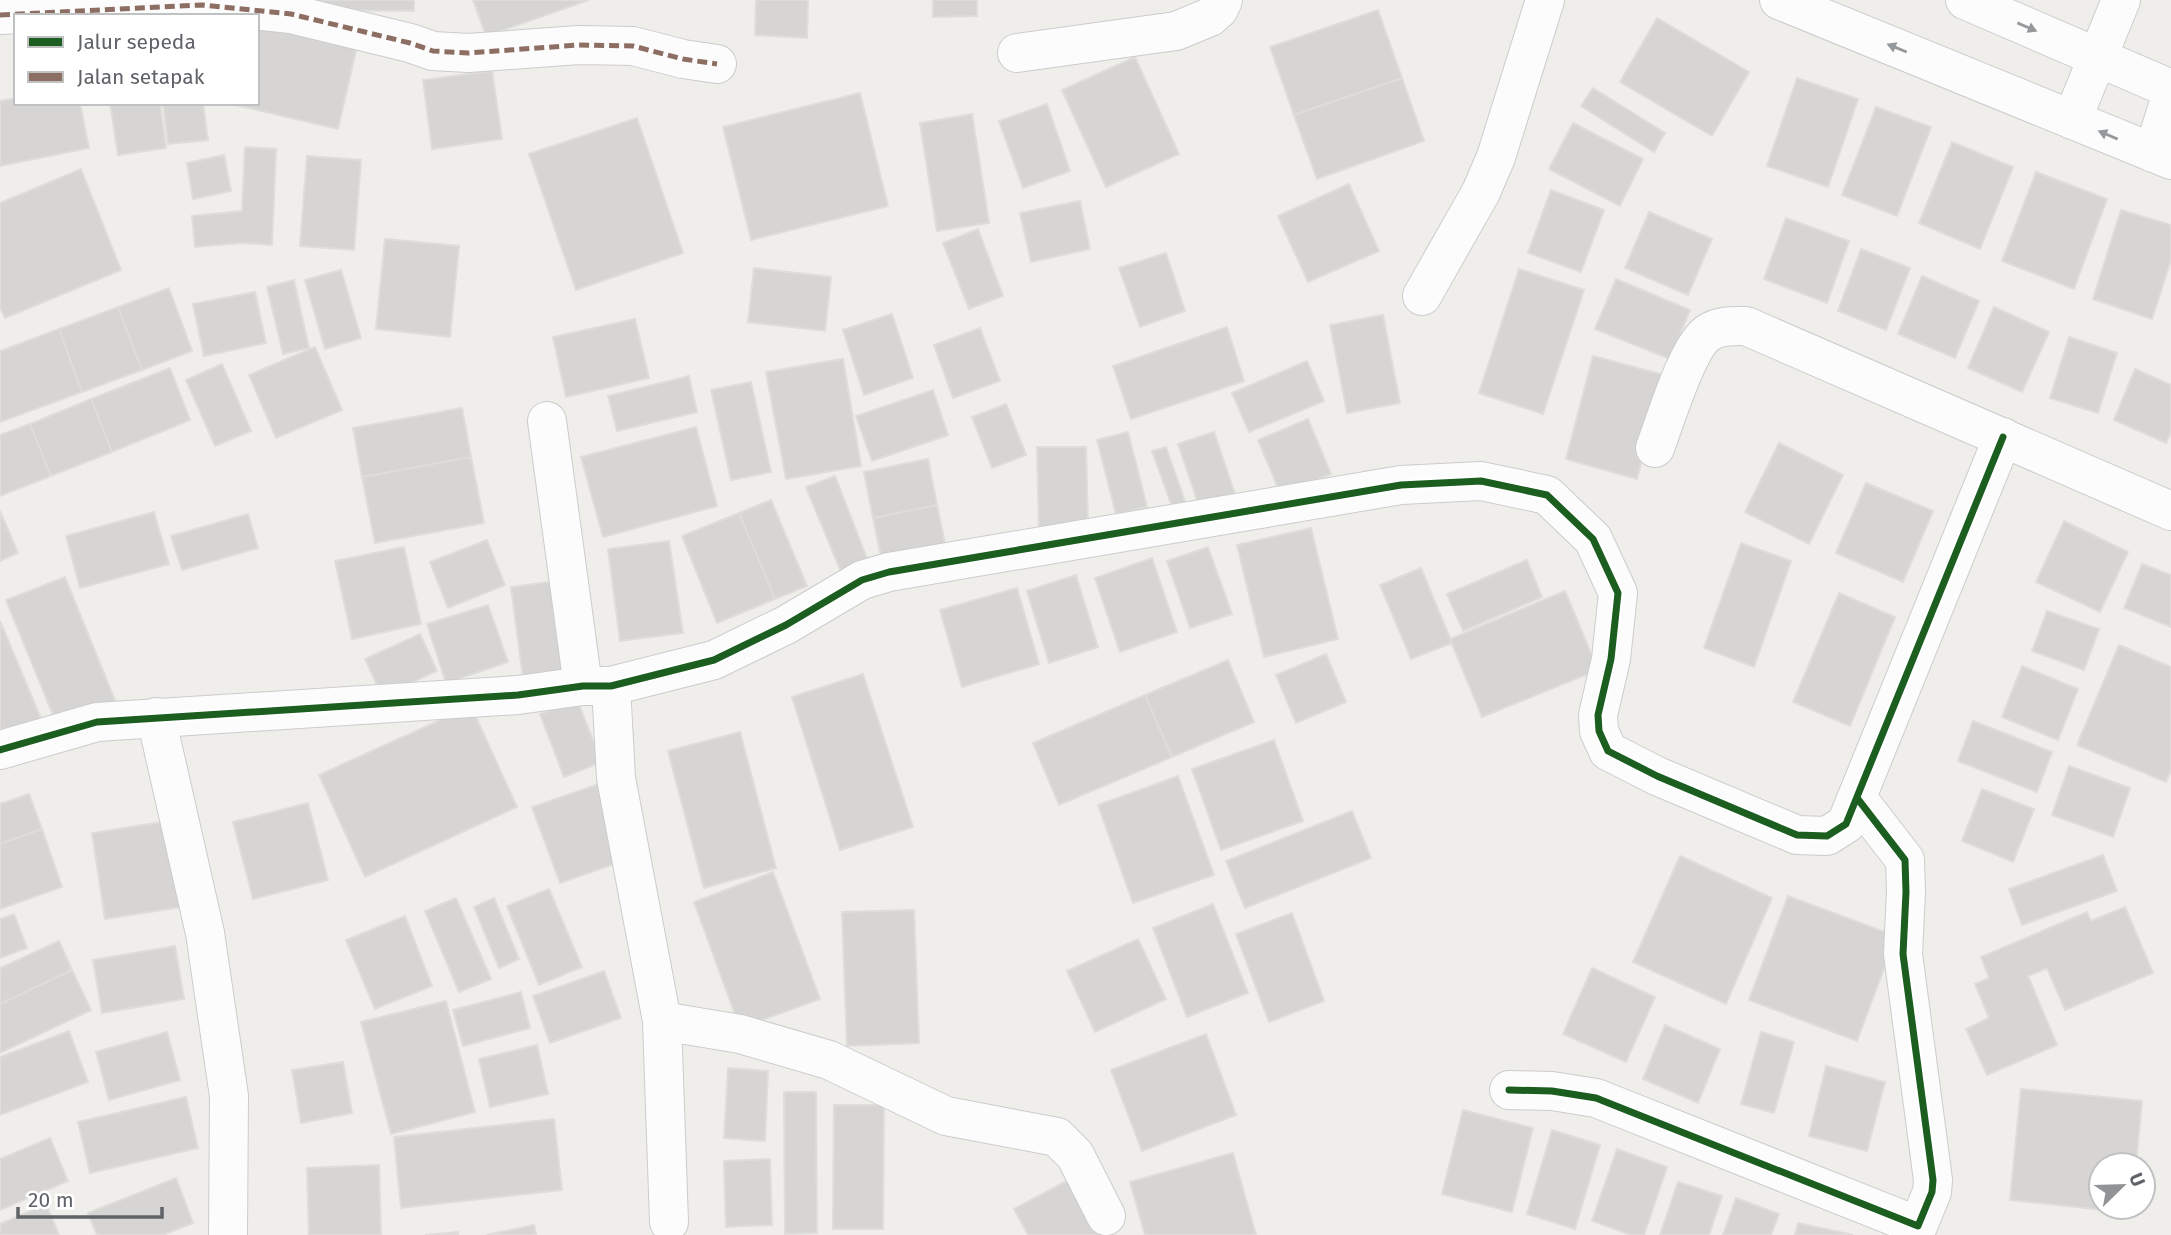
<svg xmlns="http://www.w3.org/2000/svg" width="2171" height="1235" viewBox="0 0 2171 1235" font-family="'Fira Sans',sans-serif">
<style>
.building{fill:#d6d5d3;stroke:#deddd9;stroke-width:2}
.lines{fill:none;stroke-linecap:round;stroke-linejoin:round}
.minor-casing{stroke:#cbcccc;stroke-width:40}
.minor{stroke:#fdfcfc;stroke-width:38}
.quiet{stroke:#8d6e63;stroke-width:5;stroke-dasharray:10 5;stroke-linecap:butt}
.cycleway-casing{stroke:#fff;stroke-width:11}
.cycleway{stroke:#1b5e20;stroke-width:7}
.oneway{fill:#96999c}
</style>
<rect width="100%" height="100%" fill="#efeeea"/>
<path class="building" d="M309,0H414V11L309,10Z
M473,0H589L486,36Z
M756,0H808L807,38L755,35Z
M933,0H977V16L933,17Z
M1378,10L1402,78L1294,115L1270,47Z
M1657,18L1749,72L1712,136L1620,82Z
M257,24L357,46L338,129L232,104L257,103Z
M1135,57L1179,154L1106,187L1062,90Z
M492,71L502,139L432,149L423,80Z
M1402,78L1424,141L1317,179L1294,115Z
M1797,78L1858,99L1828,187L1767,166Z
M1593,88L1665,133L1654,152L1581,106Z
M860,93L888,206L751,240L723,127Z
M16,98V103H80L89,148L0,166V101Z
M110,103H160L166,148L118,155Z
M163,103H203L208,140L168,144Z
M1047,104L1070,171L1023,188L999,121Z
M1876,107L1931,127L1897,216L1842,195Z
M972,114L989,223L937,231L920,123Z
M637,118L683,253L576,290L529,154Z
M1573,123L1643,159L1620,206L1549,169Z
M1952,142L2013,167L1980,249L1919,223Z
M245,147L276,149L272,245L241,243L195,247L192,216L242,211Z
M224,155L231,191L193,199L187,163Z
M307,156L361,160L354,250L300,246Z
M81,169L121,270L5,318L0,307V203Z
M2036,172L2107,199L2074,289L2002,261Z
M1349,184L1379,251L1308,282L1278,216Z
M1551,190L1604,210L1581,272L1528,253Z
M1080,201L1090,249L1031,262L1020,213Z
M2121,210L2171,225V260L2152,319L2093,299Z
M1649,212L1712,239L1688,295L1625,268Z
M1786,218L1849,241L1827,303L1764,279Z
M978,229L1003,296L969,309L943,243Z
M385,239L459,246L450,337L376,329Z
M1861,249L1910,268L1886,330L1838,311Z
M1166,253L1185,311L1140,327L1119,268Z
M754,268L831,277L825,331L748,322Z
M1519,269L1584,290L1543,414L1479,393Z
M341,270L361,338L325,349L305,280Z
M1922,276L1979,301L1955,358L1898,334Z
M1616,279L1690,310L1670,359L1595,329Z
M294,280L309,348L283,354L267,287Z
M169,288L192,351L142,370L118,307Z
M255,292L266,343L204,356L193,304Z
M118,307L142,370L82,392L59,329Z
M1994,307L2049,332L2022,392L1968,368Z
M892,314L913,378L864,395L843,330Z
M1383,315L1400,403L1347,413L1330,325Z
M635,319L649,378L566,397L553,337Z
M1227,327L1244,381L1131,419L1113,366Z
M980,328L1000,381L953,398L934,345Z
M59,329L82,392L0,422V351Z
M2069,337L2117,353L2098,413L2050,398Z
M315,347L342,410L276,438L249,375Z
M1593,356L1664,375L1637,479L1566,459Z
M843,359L861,466L786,479L766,372Z
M1307,361L1324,401L1249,432L1232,393Z
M222,364L251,431L215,446L186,380Z
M170,368L190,420L112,452L91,399Z
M2135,369L2171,385V432L2166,443L2114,420Z
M689,376L697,412L617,431L608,396Z
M751,382L771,472L731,480L711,390Z
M933,390L948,435L872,461L856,416Z
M91,399L112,452L51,476L30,424Z
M1006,404L1026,455L992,468L972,417Z
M462,408L471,457L362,477L353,428Z
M1308,419L1331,474L1281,495L1258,440Z
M30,424L51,476L0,496V435Z
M696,427L717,506L603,537L581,457Z
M1128,432L1147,507L1116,514L1097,440Z
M1214,432L1236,497L1200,509L1178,444Z
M1779,443L1843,475L1809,544L1745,512Z
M1037,447H1086L1088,529L1039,530Z
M1166,447L1187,507L1174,512L1152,451Z
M471,457L484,523L375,543L362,477Z
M928,459L937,505L873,518L864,472Z
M835,476L868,561L841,572L806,487Z
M1866,483L1933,511L1903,582L1836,553Z
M771,500L807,586L775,599L739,513Z
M937,505L946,548L882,561L873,518Z
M0,511L18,553L0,561Z
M154,512L169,564L80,588L66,536Z
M739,513L775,599L717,623L682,536Z
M248,514L258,548L182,570L171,536Z
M2064,521L2128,552L2100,612L2036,582Z
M1311,528L1338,639L1264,657L1237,545Z
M487,540L505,585L448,608L430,562Z
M669,541L683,633L620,641L608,549Z
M1741,543L1791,561L1754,667L1704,648Z
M404,547L421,624L352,639L335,561Z
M1208,547L1232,614L1190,628L1167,561Z
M1152,558L1177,632L1120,652L1095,578Z
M1527,560L1542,597L1463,631L1447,594Z
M2142,564L2171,575V627L2124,608Z
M1421,568L1452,643L1411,659L1380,585Z
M1076,575L1098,647L1049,663L1027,591Z
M65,577L116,703L58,727L6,600Z
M563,580L577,679L524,686L511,587Z
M1017,588L1039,664L962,687L940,610Z
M1565,591L1598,670L1482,717L1450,639Z
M1839,593L1895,617L1850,726L1793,702Z
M488,605L508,662L446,683L427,624Z
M2047,611L2099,629L2084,670L2032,651Z
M0,621L45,728L0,731Z
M420,634L437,671L382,696L365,659Z
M2119,645L2171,667V770L2166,782L2077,745Z
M1326,654L1346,702L1296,723L1276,675Z
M1228,660L1254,722L1172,757L1145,695Z
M2022,666L2078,689L2058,740L2002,717Z
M863,674L913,827L840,850L792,697Z
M1145,695L1172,757L1059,805L1033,743Z
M577,700L602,762L564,777L540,714Z
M471,706L517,807L365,877L319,775Z
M1973,721L2052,752L2037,792L1958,761Z
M740,732L776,868L704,888L668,751Z
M1274,740L1303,821L1221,850L1192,769Z
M2069,766L2130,788L2113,837L2052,815Z
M1178,776L1214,875L1133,903L1098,805Z
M599,784L626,860L560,883L532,807Z
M1982,789L2034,809L2013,862L1962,841Z
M29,794L42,829L0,844V804Z
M308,803L328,880L253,899L233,822Z
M1352,811L1371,858L1245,908L1226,861Z
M175,820L188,906L105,919L92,833Z
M42,829L62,887L0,909V844Z
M2103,855L2117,891L2022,925L2009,889Z
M1680,856L1772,898L1726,1004L1633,962Z
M773,872L820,999L740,1028L694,902Z
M549,889L582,967L539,985L507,906Z
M1788,896L1896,936L1857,1041L1749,1000Z
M456,898L491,979L459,992L425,911Z
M494,898L519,959L499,968L474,907Z
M1213,904L1248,993L1187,1017L1153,928Z
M2125,907L2153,973L2065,1010L2047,968L2028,976L2057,1045L1987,1075L1966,1029L1989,1018L1975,984L1989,978L1981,957L2087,912L2091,921Z
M914,910L919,1043L847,1046L842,912Z
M1292,913L1324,1001L1269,1022L1236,934Z
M14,914L27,948L0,958V919Z
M405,916L432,986L375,1009L346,940Z
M1138,939L1166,999L1095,1032L1067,971Z
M59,941L72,970L0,1004V968Z
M175,946L184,999L102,1013L93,960Z
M1592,968L1655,997L1626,1062L1563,1034Z
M72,970L91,1010L0,1053V1004Z
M604,971L621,1018L550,1043L533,996Z
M521,992L530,1028L463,1046L453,1010Z
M446,1001L475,1112L391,1134L361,1022Z
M1665,1025L1720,1049L1698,1103L1643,1079Z
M69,1031L88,1082L0,1115V1057Z
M167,1032L180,1080L109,1100L96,1052Z
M1761,1032L1794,1042L1774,1113L1741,1104Z
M1206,1034L1236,1115L1142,1151L1111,1070Z
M537,1045L548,1094L490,1107L479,1059Z
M343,1062L352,1113L301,1123L292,1070Z
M1826,1066L1885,1082L1867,1151L1809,1136Z
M728,1068L768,1071L765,1141L724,1138Z
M2021,1089L2142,1101L2136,1165H2101V1207H2132L2131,1213L2010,1200Z
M784,1092H816L817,1233L785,1234Z
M186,1097L198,1148L90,1173L78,1122Z
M834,1105H884L883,1229H833Z
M1463,1110L1533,1128L1512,1212L1442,1194Z
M554,1119L562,1190L401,1208L394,1137Z
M1552,1130L1600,1145L1575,1229L1527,1214Z
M50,1138L68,1181L0,1210V1159Z
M1617,1149L1667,1167L1644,1235H1631L1592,1221Z
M1233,1153L1256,1235H1145L1130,1182Z
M770,1159L772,1225L726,1227L724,1161Z
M379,1165L381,1235H309L307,1168Z
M1076,1176L1107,1235H1028L1014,1209Z
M176,1178L193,1223L163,1235H97L88,1213Z
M1678,1182L1722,1196L1709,1235H1660Z
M1736,1198L1779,1214L1771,1235H1723Z
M46,1204L59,1235H0V1224Z
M1798,1223L1853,1235H1795Z
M534,1225L536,1235H486Z
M458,1232V1235H425Z"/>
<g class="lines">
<defs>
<path id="minor" d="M1779,0L2171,160
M1965,0L2171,89
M0,15L202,5L291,14L410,43L433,51L468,53L579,45L633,46L683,59L717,64
M1017,53L1176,31L1210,17L1219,9L1223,0
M2072,120L2121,0
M2153,153L2171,96
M1422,296L1481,192L1496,157L1545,0
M547,421L583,686
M1655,448C1665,422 1687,347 1708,333C1719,325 1733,326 1746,326L2171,511
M611,686L616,778L662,1021L669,1222
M156,717L205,933L229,1096L228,1235
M0,750L97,722L518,695L583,686H611L714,660L786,625L862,580L889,572L1401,485L1481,481L1547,495L1593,539L1618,593L1611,659L1598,715L1599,731L1608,751L1657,776L1797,835L1827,836L1846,824L2003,437
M662,1021L740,1034L829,1060L946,1116L1057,1137L1075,1155L1106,1216
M1509,1090L1552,1091L1596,1098L1918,1226L1932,1192L1933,1180L1903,954L1906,892L1905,860L1857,798"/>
</defs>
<use href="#minor" class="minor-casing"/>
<use href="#minor" class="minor"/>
<path class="quiet" d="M0,15L202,5L291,14L410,43L433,51L468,53L579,45L633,46L683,59L717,64"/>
<defs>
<path id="cycleway" d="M0,750L97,722L518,695L583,686H611L714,660L786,625L862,580L889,572L1401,485L1481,481L1547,495L1593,539L1618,593L1611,659L1598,715L1599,731L1608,751L1657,776L1797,835L1827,836L1846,824L2003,437
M1509,1090L1552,1091L1596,1098L1918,1226L1932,1192L1933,1180L1903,954L1906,892L1905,860L1857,798"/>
</defs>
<use href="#cycleway" class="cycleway-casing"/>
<use href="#cycleway" class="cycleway"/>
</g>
<defs><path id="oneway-solid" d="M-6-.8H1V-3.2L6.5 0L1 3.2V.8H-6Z" transform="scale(1.75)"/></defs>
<g class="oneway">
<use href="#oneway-solid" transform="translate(2027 27) rotate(23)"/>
<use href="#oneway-solid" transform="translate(1897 48) rotate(-158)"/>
<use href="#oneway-solid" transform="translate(2108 135) rotate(-157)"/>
</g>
<rect x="14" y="14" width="245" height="91" fill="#ffffff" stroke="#bfc1c3" stroke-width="2"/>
<rect x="28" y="37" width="35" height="10" fill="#1b5e20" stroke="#bfc1c3" stroke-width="2"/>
<text x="77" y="49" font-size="21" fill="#5f6368">Jalur sepeda</text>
<rect x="28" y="72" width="35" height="10" fill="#8d6e63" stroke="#bfc1c3" stroke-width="2"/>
<text x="77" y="84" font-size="21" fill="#5f6368">Jalan setapak</text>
<g transform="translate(2122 1186) rotate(67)"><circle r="33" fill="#ffffff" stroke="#bfc1c3" stroke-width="2"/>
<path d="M0-5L12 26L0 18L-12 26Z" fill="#919496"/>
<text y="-10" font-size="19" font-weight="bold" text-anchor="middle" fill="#5f6368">U</text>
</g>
<path d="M18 1207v10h144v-10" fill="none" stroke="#5f6368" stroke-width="3.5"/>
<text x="28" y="1207" font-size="21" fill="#5f6368" stroke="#ffffff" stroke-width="5" paint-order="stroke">20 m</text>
</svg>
